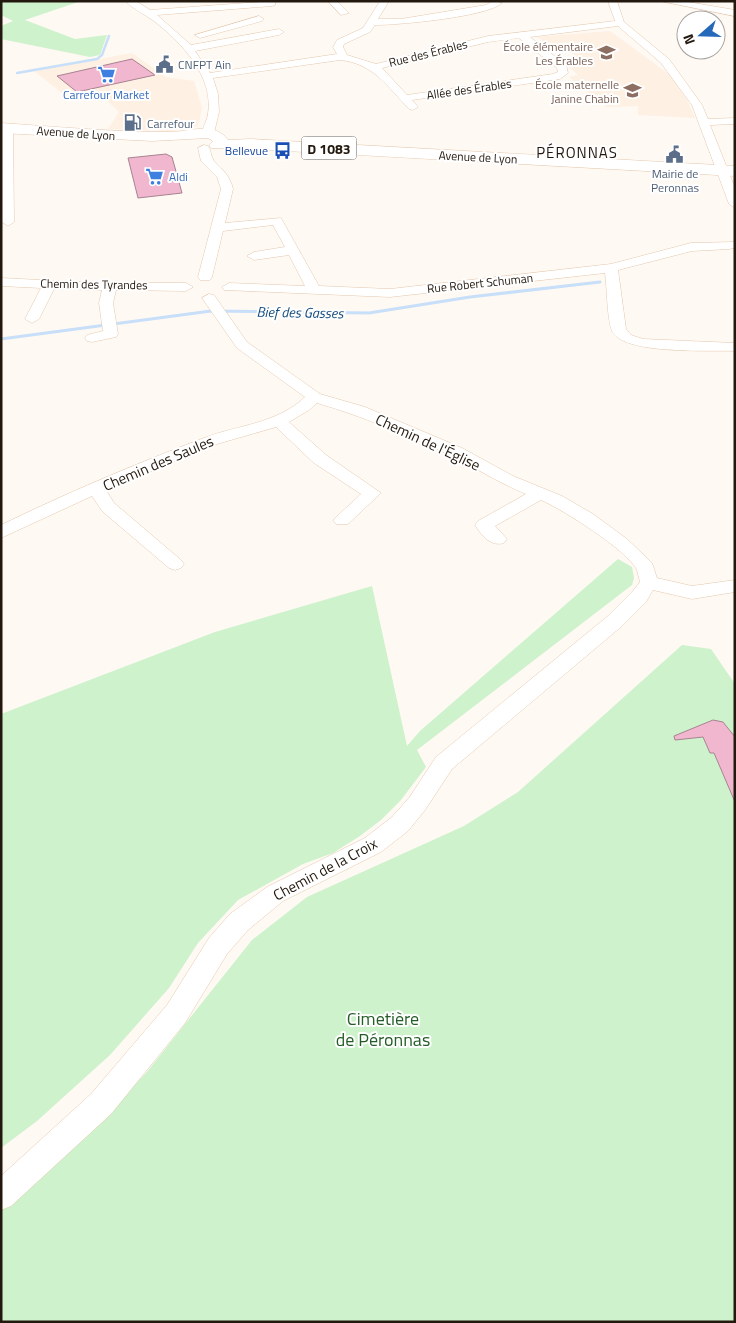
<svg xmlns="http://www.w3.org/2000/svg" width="736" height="1323" viewBox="0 0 736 1323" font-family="'Titillium Web',sans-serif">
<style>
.built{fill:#fef0e3}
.green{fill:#cdf2cc}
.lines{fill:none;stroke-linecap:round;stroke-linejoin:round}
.stream-far1{stroke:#c7dff9;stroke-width:2.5}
.stream{stroke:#c7dff9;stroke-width:3}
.building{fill:#f1b7cf;stroke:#a78391}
.minor-casing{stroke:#e4c8ad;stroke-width:1}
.primary-casing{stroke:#e4c8ad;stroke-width:1}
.minor{fill:#fff;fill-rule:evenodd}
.primary{fill:#fff;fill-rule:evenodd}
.labels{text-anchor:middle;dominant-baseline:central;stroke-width:4;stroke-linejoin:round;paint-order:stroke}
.far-education-label{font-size:12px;fill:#785e54;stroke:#fff;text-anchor:end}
.far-street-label{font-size:12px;fill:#22180e;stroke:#fff}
.far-service-label{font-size:12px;fill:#4e5e75;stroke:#fff;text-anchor:start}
.far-shop-label{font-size:12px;fill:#366cbe;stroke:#fff}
.far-transit-label{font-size:12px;fill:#164399;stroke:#fff;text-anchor:end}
.shield{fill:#fff;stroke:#645d56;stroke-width:1}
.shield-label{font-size:14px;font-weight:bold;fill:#22180e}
.far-water-label{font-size:14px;font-style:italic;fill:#10497c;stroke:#fff}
.far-quarter-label{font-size:15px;letter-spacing:1px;fill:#22180e;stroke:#fff}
.street-label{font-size:15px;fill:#22180e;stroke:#fff}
.near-park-label{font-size:18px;fill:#245c26;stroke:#fff}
</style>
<rect width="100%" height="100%" fill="#fff9f3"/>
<path class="built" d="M610,31L670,75L687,100L695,118L638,115V106L607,107L569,77L578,75L568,66L576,65L569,59L577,57L567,49L569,48L552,49L538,37Z
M132,53L166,77L194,81L202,108L198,126L173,131L108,129L119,112L105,99L62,93L34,71Z"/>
<path class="green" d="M1,1H81L25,20L75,39L107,35L100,55L90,57L1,39V26L13,21L1,15Z
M618,559L632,567L634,578L632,585L417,750L426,767L401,800L381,820L360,836L333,853L303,864L238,900L198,943L169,988L110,1055L37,1121L1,1148V714L215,632L372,586L407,746L420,731Z
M682,645L711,649L735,684V1322H1V1205L75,1145L146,1073L252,940L307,897L464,826L518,792Z"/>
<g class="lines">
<path class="stream-far1" d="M17,73L97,59L102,55L109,36"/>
<path class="stream" d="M1,339L211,311L369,313L470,297L600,282"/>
</g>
<path class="building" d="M132,59L155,75L77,92L57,76Z
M166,154L172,157L182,193L138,198L128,158Z
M713,720L723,722L735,737V802L714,753H710L703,737L675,740L674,736Z"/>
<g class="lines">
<defs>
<path id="minor" d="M125,1H136L150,10L275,1V5L272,6L157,15L191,45L279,29L284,32L279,35L195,51L210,73L337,54L333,47L337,40L363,28L380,1H389L378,19H401L486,5L493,1L502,3C487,17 398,25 375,25L370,32L344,44L343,47L347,55L376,64L488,36L615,21L608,1H617L624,22L669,59L702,105L708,119L735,118V124L710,125L735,188V208L729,204L692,105L661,63L618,26L530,37L566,65L568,73L560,79L412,100L418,107L413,110L409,109C388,87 373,63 340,60L213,78L218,94L219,112L214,133L208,136L202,133C203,126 207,121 208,114C214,76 181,42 154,21C144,14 133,9 125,1ZM519,38L557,68L558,72L553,74L407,95L382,68L488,42Z
M328,1H337L349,13L341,15Z
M660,1H682L735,10V16Z
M259,16L264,19L262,21L200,38L195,35Z
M7,125L13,128L14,222L8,226L2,222L1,128Z
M204,145L208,146C211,150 211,157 214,161C223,170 230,176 233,189L225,223L281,218L319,286L390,289L611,264L691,243L734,242V248L729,249L692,251L618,270L626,329L631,335L643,339L735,343V351C709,350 623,355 612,331C607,319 607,287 605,273L390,297L224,290L222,287L229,283L305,286L289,255L254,260L247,256L254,252L285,247L273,225L223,231L212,277L210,280H200L198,277L221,189L217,177L201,161L198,148Z
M1,278L79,282L186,283L193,287L186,291L116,290L113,303L118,334L116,337L92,342L87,341L85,338L87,335L103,331L99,303L102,290L54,289L39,319L32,323L25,319L41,288L1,286Z
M209,294L214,295L247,342L320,394L365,407L462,448L513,476L562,496L593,514L627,539L652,563L657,578L692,586L735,580V592L692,599L653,590L646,602L622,626L452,769L425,810L408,831L381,852L283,901L248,930L227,954L185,1023L111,1114L11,1206L1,1210V1176L91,1094L167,1005L209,938L230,914L267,887L365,838L392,817L409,798L436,757L608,616L632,592L640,582C639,578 638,574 637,570C627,550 562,509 541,500L495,526L507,539L504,543C491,547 482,536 475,525L478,521L526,494C499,483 476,468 450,455C407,435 362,416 317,403L309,410L289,422L326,455L381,493L348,524H336L333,520L361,494L314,463L276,427L217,444L106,490L114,503L181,560L184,564L181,568L175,570L169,568L102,511L92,496L1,538V525C67,493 135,464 204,438C237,425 277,424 305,397L237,348L202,298Z"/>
<path id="primary" d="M1,123C58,127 114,132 170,132C189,132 215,121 228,140L251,139L735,166V176L251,149L211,148L209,145L213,141L208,138L152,141L1,133Z"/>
</defs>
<use href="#minor" class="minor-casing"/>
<use href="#primary" class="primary-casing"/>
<use href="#minor" class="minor"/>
<use href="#primary" class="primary"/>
</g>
<defs>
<symbol id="school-bare" viewBox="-9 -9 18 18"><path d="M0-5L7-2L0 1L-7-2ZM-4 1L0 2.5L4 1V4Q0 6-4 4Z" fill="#8d6e63" stroke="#fff" stroke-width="2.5" paint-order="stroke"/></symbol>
<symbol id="civic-bare" viewBox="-9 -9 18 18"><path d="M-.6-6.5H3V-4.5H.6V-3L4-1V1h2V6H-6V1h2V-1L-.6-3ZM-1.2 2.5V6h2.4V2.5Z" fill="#5c6f8a" stroke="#fff" stroke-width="2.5" paint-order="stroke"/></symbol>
<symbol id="supermarket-bare" viewBox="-9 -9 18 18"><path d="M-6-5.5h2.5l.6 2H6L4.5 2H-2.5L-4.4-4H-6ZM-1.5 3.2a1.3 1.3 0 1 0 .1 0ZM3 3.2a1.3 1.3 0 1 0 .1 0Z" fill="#3f7fe0" stroke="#fff" stroke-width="2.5" paint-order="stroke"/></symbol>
<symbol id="fuel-bare" viewBox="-9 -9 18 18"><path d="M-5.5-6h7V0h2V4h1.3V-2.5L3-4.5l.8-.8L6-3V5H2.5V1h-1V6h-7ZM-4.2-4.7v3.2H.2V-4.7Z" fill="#5c6f8a" stroke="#fff" stroke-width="2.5" paint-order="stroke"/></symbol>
<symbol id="bus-bare" viewBox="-9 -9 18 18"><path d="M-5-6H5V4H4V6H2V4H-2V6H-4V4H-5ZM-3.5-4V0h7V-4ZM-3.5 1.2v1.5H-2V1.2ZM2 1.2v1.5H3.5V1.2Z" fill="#1a4fb4" stroke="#fff" stroke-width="2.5" paint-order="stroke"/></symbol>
</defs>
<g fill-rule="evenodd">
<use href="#school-bare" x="594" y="40" width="25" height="25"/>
<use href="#civic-bare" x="152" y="52" width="25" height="25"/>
<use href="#supermarket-bare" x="94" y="62" width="25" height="25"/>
<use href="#school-bare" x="620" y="78" width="25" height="25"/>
<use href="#fuel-bare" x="120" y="110" width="25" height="25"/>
<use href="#bus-bare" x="270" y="138" width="25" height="25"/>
<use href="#civic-bare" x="662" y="142" width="25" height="25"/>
<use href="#supermarket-bare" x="142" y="164" width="25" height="25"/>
</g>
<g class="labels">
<g class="far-education-label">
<text x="593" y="46">École élémentaire<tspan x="593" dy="14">Les Érables</tspan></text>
<text x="619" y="84">École maternelle<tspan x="619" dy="14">Janine Chabin</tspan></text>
</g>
<g class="far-street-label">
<text transform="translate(428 53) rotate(-14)">Rue des Érables</text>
<text transform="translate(469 89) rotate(-8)">Allée des Érables</text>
<text transform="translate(76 133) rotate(4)">Avenue de Lyon</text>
<text transform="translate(478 157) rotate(3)">Avenue de Lyon</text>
<text transform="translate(480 283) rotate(-6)">Rue Robert Schuman</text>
<text transform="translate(94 284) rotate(1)">Chemin des Tyrandes</text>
</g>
<g class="far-service-label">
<text x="178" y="64">CNFPT Ain</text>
<text x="147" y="123">Carrefour</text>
<text x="675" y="173" text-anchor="middle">Mairie de<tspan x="675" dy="14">Peronnas</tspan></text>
</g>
<g class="far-shop-label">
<text x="106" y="94">Carrefour Market</text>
<text x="169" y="176" text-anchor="start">Aldi</text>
</g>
<g class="far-transit-label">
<text x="268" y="150">Bellevue</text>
</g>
<rect class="shield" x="301.5" y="136.5" width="55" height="23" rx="4"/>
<g class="shield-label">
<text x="329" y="148">D 1083</text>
</g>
<g class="far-water-label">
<text transform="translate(300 312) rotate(1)">Bief des Gasses</text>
</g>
<g class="far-quarter-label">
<text x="577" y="152">PÉRONNAS</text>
</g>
<g class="street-label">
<text transform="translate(428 442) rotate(25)">Chemin de l'Église</text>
<text transform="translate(158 463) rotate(-23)">Chemin des Saules</text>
<text transform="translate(325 869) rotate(-28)">Chemin de la Croix</text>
</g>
<g class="near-park-label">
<text x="383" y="1018">Cimetière<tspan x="383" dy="21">de Péronnas</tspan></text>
</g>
</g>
<rect width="736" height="1323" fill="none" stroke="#22180e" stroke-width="5"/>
<g transform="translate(701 35) rotate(250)"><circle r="24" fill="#ffffff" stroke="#a7a39f"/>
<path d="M0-4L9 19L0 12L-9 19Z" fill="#2469ba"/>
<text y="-8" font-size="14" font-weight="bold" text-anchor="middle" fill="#22180e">N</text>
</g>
</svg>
